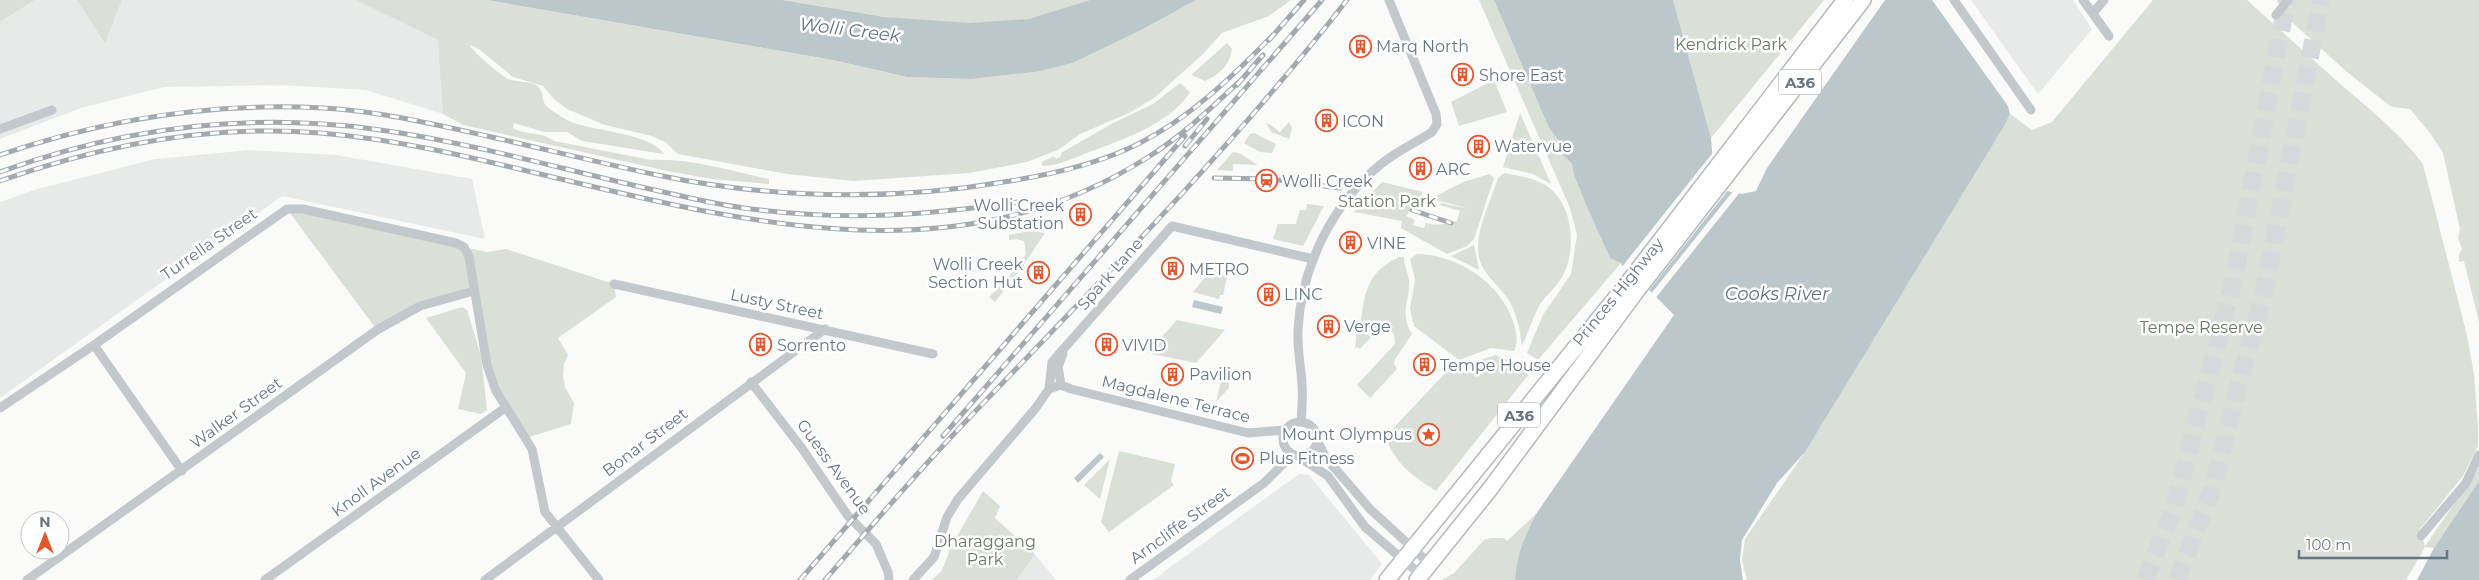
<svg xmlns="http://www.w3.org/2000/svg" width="2479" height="580" viewBox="0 0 2479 580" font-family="Montserrat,sans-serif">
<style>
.built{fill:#e8e9e9}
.green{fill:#dadfd7}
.water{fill:#bbc7cb}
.pier{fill:#fafaf8}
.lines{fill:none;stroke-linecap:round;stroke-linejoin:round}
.motorway-tunnel{stroke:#d5d9db;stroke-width:18;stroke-dasharray:18 9;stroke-linecap:butt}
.trunk-casing{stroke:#b4b9bd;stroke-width:18}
.minor{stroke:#c3c8cc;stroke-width:9}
.trunk{stroke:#fff;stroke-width:15}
.rail-casing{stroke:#a2aab0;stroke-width:5}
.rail{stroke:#fff;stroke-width:3;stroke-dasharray:9;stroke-linecap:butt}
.labels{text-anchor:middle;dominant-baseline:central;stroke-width:5;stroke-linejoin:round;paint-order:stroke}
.shield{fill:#fff;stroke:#939fa8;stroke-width:1}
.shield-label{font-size:15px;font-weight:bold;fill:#657683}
.park-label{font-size:16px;fill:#687a64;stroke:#fff}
.poi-label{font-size:16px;fill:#657683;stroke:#fff;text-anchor:start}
.street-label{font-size:16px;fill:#657683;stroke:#fff}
.water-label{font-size:18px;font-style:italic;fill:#60757c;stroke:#fff}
</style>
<rect width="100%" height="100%" fill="#fafaf8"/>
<path class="built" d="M35,0H77L105,42L122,0H356L439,40L443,114L366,90L281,85L164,87L81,108L0,139V22Z
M1971,0H2073L2092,29L2038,94Z
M251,150L336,155L472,179L485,239L282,196L0,398V202L34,190L155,159Z
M1299,474L1309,475L1382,564L1370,580H1153L1162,574L1164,576L1162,573Z
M1035,554L1056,580H1017Z"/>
<path class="green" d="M0,0H35L0,22Z
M77,0H122L105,43Z
M356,0H487L833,60L907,77L971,79L1035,72L1145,28L1196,0H1291L1269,16L1222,33L1202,55L1154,98L1129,113L1080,134L1058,150L1027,162L969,173L853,181L787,174L678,154L665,142L652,136L605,125L567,109L555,100L543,86L513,77L479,49L470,45C471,51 502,76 508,79C517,82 528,81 536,85C544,89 541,99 546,106C553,111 561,117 569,121C591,131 651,133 664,154L582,141L567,132H544L514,123L513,128C526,136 541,131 554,141L651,160C690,158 731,171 769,179V184L712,179L667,171L463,125L443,114L438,40Z
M782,0H1090C1070,6 1048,16 1028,19C947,32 862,13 782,0Z
M1479,0H1494L1549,128L1559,141L1564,156L1572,164L1574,175L1586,205L1610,258L1621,263L1538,360L1527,353L1543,315L1571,274L1577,235L1570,208Z
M1673,0H1824L1711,138Z
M2153,0H2247C2277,27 2308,55 2338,82C2369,109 2398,131 2423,164L2467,335L2474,374L2478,428V446L2463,476L2420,529L2425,546L2479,468V481L2434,548L2425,547L2406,580H1747L1742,560L1745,539L1805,452L2010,114L2032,130L2052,122Z
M2292,0H2479V322L2464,261L2459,262V255L2462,249L2458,238L2460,229L2443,153L2430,133L2410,109L2392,107L2385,102L2347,72L2283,14V10Z
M1227,43L1232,49C1230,65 1219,75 1205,81L1191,75Z
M1494,80L1507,112L1459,126L1451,102Z
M1180,83L1190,92C1169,126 1117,141 1082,155C1069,160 1056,166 1042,166V162L1054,156L1056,159L1061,156V153L1113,123L1153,104Z
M1520,113L1551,184L1533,174L1503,167Z
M1266,122L1280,132L1289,122L1292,128L1289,139L1271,132Z
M1254,133L1276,144L1272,153L1260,152L1244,143L1250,134Z
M1233,152L1239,153L1258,165L1233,164V171L1217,170Z
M1504,173C1520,176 1541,179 1553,191C1573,211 1575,247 1565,271C1560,284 1548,293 1540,304C1533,318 1528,332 1522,346C1520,330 1517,313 1508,299C1496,281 1478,272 1478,248C1477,229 1492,197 1498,178Z
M1490,174L1494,178L1474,239L1467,246L1447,254L1401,228L1402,221L1354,212L1382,182L1423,192L1406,216L1415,220L1413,225L1424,228L1426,223C1438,226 1445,224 1457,221L1460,211L1440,205L1441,203L1469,209L1433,199L1434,197L1463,182Z
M1307,204L1324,206L1303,246L1273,239L1278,224H1296L1300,210H1306Z
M287,209L487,252L506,249L614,284L616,297L558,338L568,355L564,364L563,376L565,387L574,403L571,424L526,438L496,391L474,291L420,306L377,330Z
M1030,231L1045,233L1021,269L995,302L989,297L1018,267L1026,254L1024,241L1017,239L1009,240V235Z
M1474,245L1479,270L1451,256Z
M1417,254C1457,254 1500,283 1513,321C1516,330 1519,342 1514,351L1491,348L1459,360L1414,326L1410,309L1415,280L1410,259Z
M1399,257H1404C1404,266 1408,272 1409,280C1410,303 1399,311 1412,334L1395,359L1394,364L1397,369L1370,398L1357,385L1395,344L1394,334L1388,328H1375L1368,335L1371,337L1360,349L1358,347L1355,349L1357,327H1360C1365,294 1365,273 1399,257Z
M1211,270L1228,273L1223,295H1220L1219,299L1193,292Z
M462,307L467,310L481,356L487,410L481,414L458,409L466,373L426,318Z
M1177,320L1225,330L1196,363L1147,353Z
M1496,355L1512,362L1529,374L1436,491C1411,475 1397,465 1385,437L1449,369Z
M1222,376L1229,377V388L1216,402Z
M1119,451L1175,464L1171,481L1174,485L1109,532L1101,522Z
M1110,459L1100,499L1084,485Z
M983,491L1000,506L995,518L1035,554L1017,580H932L942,570L951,547Z
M1536,514C1524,538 1517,553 1515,580H1442L1454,573L1484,540L1491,538H1504L1507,541Z"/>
<path class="water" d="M487,0H782L885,17L969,23L1029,19L1090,0H1196L1145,28L1072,63L1035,72L971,79L907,77L833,60Z
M1494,0H1673L1711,138L1714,177L1727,191L1742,194L1756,191L1767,168L1885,0H1932L2008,106L2010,114L2004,126L1805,452L1777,483L1742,540L1740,560L1743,580H1515C1517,553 1524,538 1536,514L1674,315L1644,285L1627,275L1621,263L1610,258L1586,205L1574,175L1572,164L1564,156L1559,141L1549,128Z
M1194,300L1223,307L1221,314L1192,307Z
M1100,453L1104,457L1078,483L1074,478Z
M2479,481V580H2417L2434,548Z"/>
<path class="pier" d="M1715,150L1716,176L1729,189L1647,293L1626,277L1621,268Z
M1734,190L1741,191L1654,300L1650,295Z"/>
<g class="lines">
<path class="motorway-tunnel" d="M2145,580L2174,508L2234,278L2287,0
M2177,580L2211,493L2267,278L2321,0"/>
<defs>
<path id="trunk" d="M1387,580L1627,284L1845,0
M1417,580L1490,489L1636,292L1863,0"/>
</defs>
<use href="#trunk" class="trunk-casing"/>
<path class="minor" d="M1954,0L2031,110
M2083,0L2109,36
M2093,13L2104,0
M2276,15L2288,0
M0,129L52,110
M614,284L933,354
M94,345L182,471
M751,382L801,447L848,516L876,544L888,572L889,580
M1061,385L1071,389L1248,433L1285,430
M1061,385L1058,367L1063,354
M1049,389L1052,362L1172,226L1313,259
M0,408L94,345L287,209H303L456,243L464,247L469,257L487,365L496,391L532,449L545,512L599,580
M1283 439a17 17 0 1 1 34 0a17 17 0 1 1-34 0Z
M1301,422C1302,409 1303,396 1302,384C1301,366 1297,349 1298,330C1301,268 1332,204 1381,164C1397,151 1415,143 1432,132L1437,124L1436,114L1389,0
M1317,440L1326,458L1370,509L1430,564
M1299,457L1328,476L1365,527L1421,575
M2421,536L2466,483L2479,455
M27,580L377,330L420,306L474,291
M265,580L505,408
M485,580L825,329
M913,580L934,557L947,517L958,499L1035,409L1049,389L1061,385
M1130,580L1264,483L1292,455"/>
<use href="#trunk" class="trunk"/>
<defs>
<path id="rail" d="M1269,40L1304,0
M1237,85L1263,55
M1185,146L1207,119
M0,155C105,119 211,102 323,108C378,111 433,124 487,136C544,149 601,163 657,175C773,199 894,201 1010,181C1054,174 1098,164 1138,144C1191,117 1232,77 1273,35
M0,172C121,128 246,112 373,129C472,142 570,172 668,193C698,200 729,207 760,210C850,221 929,215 1018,202
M1214,178L1270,179L1340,188
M0,181C102,145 211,124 320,133C396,139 470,157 544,175C746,223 956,278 1145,159C1181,137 1210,109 1241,80
M1412,210L1451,223
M943,436L1322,0
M800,580L1185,136
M825,580C873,524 920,469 971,416C1100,281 1232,148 1347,0"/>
</defs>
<use href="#rail" class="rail-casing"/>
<use href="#rail" class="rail"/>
</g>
<defs>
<symbol id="building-ring" viewBox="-11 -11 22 22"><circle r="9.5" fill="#fff" stroke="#e4572e" stroke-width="1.5"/><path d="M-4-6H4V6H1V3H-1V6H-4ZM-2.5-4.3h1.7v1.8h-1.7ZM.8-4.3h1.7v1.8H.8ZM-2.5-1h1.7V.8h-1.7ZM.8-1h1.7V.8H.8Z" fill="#e4572e"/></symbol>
<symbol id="station-ring" viewBox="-11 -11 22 22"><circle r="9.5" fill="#fff" stroke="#e4572e" stroke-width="1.5"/><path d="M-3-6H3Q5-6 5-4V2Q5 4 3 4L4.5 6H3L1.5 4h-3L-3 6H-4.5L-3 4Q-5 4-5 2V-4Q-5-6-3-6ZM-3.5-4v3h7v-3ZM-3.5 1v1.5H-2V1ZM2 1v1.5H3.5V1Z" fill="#e4572e"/></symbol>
<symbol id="sight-ring" viewBox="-11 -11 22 22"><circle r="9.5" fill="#fff" stroke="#e4572e" stroke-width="1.5"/><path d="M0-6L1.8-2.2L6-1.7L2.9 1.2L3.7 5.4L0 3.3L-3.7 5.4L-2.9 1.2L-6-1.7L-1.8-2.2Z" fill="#e4572e"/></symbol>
<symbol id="stadium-ring" viewBox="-11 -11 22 22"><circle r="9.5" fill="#fff" stroke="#e4572e" stroke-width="1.5"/><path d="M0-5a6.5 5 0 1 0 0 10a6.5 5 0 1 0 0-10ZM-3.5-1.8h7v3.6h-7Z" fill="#e4572e"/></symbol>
</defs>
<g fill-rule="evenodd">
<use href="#building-ring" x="1348" y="34" width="25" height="25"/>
<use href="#building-ring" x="1450" y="62" width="25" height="25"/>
<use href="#building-ring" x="1314" y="108" width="25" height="25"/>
<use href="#building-ring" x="1466" y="134" width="25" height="25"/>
<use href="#building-ring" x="1408" y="156" width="25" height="25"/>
<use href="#station-ring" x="1254" y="168" width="25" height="25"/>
<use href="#building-ring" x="1068" y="202" width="25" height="25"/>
<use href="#building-ring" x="1338" y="230" width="25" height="25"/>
<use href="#building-ring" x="1160" y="256" width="25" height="25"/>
<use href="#building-ring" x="1026" y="260" width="25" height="25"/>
<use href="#building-ring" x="1256" y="282" width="25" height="25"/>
<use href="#building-ring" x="1316" y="314" width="25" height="25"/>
<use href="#building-ring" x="748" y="332" width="25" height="25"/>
<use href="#building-ring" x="1094" y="332" width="25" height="25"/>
<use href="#building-ring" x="1412" y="352" width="25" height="25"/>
<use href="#building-ring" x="1160" y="362" width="25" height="25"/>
<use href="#sight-ring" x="1416" y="422" width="25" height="25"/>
<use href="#stadium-ring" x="1230" y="446" width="25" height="25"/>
</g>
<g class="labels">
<g class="shield">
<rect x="1779" y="69.5" width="42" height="25" rx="4"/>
<rect x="1498" y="402.5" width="42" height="25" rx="4"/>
</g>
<g class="shield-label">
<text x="1800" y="82">A36</text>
<text x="1519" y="415">A36</text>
</g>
<g class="park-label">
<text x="1731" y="44">Kendrick Park</text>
<text x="1387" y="201">Station Park</text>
<text x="2201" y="327">Tempe Reserve</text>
<text x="985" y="541">Dharaggang<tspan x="985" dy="18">Park</tspan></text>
</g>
<g class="poi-label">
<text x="1376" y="46">Marq North</text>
<text x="1479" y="75">Shore East</text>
<text x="1342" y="121">ICON</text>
<text x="1494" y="146">Watervue</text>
<text x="1436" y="169">ARC</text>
<text x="1282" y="181">Wolli Creek</text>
<text x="1064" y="205" text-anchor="end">Wolli Creek<tspan x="1064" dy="18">Substation</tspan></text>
<text x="1367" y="243">VINE</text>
<text x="1023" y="264" text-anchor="end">Wolli Creek<tspan x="1023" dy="18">Section Hut</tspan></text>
<text x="1189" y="269">METRO</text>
<text x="1284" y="294">LINC</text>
<text x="1344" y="326">Verge</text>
<text x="777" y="345">Sorrento</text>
<text x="1122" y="345">VIVID</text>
<text x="1440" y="365">Tempe House</text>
<text x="1189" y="374">Pavilion</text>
<text x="1412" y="434" text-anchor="end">Mount Olympus</text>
<text x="1259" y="458">Plus Fitness</text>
</g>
<g class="street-label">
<text transform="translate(209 244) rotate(-35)">Turrella Street</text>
<text transform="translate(1110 274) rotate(-49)">Spark Lane</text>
<text transform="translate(1618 292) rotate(-51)">Princes Highway</text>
<text transform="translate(777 304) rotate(12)">Lusty Street</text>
<text transform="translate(1176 399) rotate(14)">Magdalene Terrace</text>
<text transform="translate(236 413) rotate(-36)">Walker Street</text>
<text transform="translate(645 442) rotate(-37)">Bonar Street</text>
<text transform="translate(834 467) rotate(54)">Guess Avenue</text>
<text transform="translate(376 482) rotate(-36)">Knoll Avenue</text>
<text transform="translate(1180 525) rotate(-36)">Arncliffe Street</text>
</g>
<g class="water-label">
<text transform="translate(850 30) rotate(7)">Wolli Creek</text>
<text x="1777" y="294">Cooks River</text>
</g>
</g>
<g transform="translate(45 535)"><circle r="24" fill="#ffffff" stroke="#c1c8cd"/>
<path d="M0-4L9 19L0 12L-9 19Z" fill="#e4572e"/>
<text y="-8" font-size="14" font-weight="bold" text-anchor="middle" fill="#657683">N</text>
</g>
<path d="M2299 550v8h148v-8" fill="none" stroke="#657683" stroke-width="2.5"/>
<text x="2306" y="550" font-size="15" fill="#657683" stroke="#ffffff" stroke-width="4" paint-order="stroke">100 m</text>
</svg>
